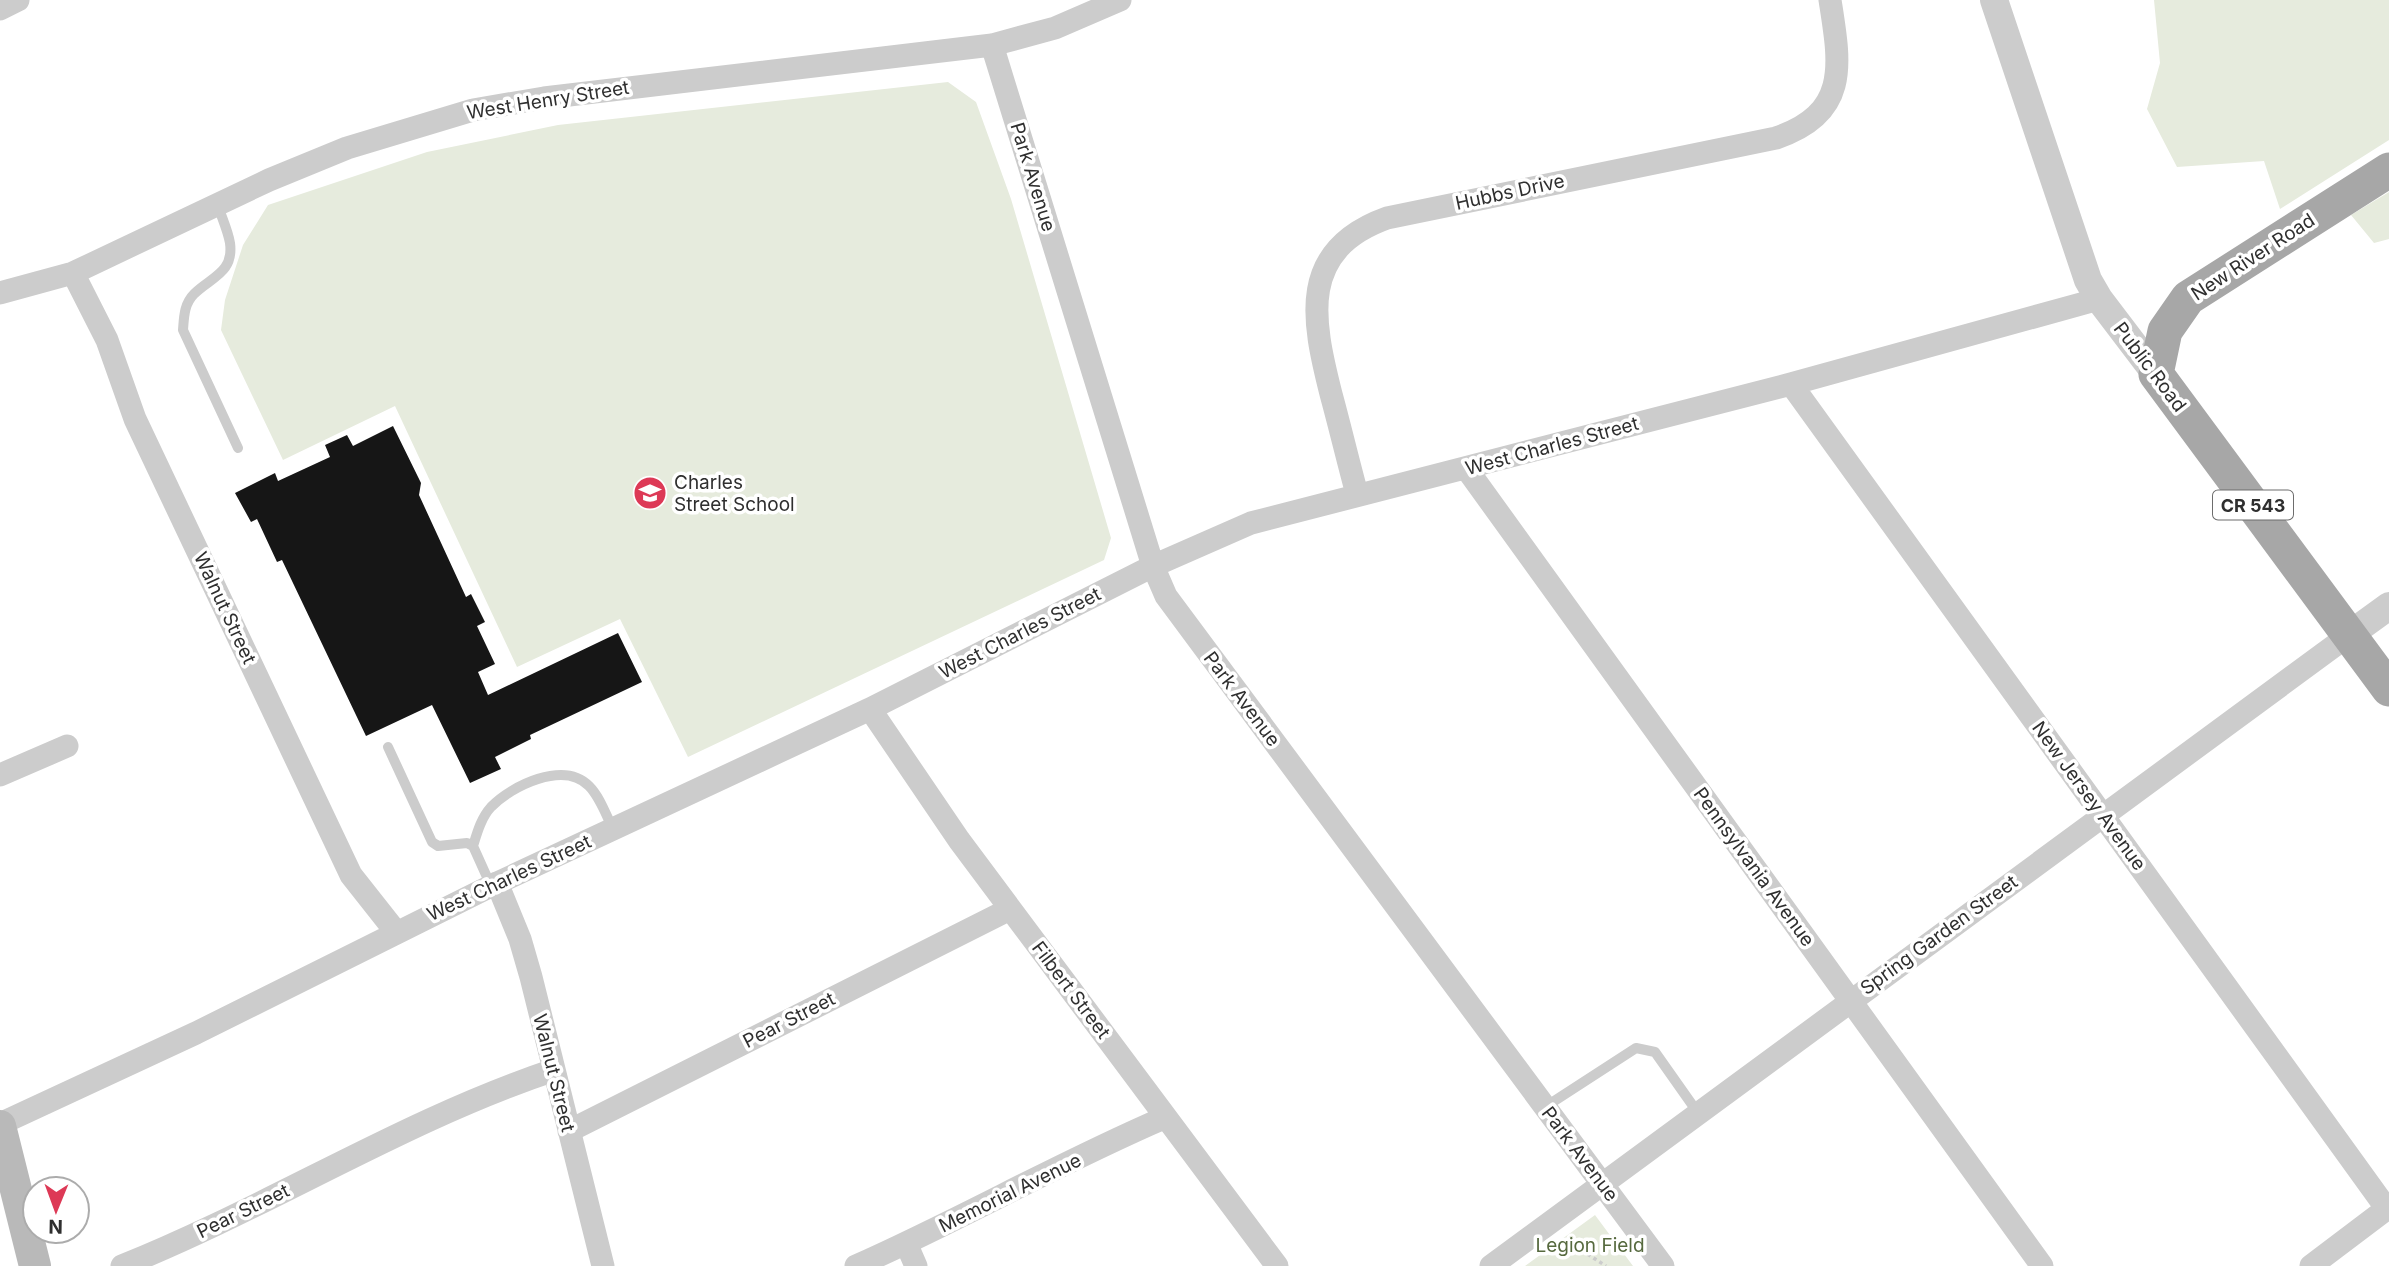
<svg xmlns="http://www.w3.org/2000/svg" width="2389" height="1266" viewBox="0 0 2389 1266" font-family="Inter,sans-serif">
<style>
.green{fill:#e6ebdd}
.building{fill:#161616}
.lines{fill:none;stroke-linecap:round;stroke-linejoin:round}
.path{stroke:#ccc;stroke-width:3.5;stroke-dasharray:3.5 3.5;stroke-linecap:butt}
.service{stroke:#ccc;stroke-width:10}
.minor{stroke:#ccc;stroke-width:23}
.tertiary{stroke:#ccc;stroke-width:28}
.secondary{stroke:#b9b9b9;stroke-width:32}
.primary{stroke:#a7a7a7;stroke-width:35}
.labels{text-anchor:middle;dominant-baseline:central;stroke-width:7;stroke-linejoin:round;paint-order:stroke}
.shield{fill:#fff;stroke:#6d6d6d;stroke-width:2}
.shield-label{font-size:18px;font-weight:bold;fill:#2f2f2f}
.street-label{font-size:19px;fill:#2f2f2f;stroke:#fff}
.poi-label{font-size:19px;fill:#2f2f2f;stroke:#fff;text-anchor:start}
.park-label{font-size:19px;fill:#56693e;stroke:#fff}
</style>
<rect width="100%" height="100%" fill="#fff"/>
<path class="green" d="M2154,0H2389V140L2280,209L2264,161L2177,167L2147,109L2160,63Z
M948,82L976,102L1011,199L1111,538L1104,560L688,757L620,619L517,667L395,406L283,460L221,330L225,300L243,245L268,205L427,152L558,125Z
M2389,192V239L2374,243L2351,215Z
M1595,1215L1633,1266H1525Z"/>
<path class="building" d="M393,426L421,483L419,495L466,597L471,594L485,622L477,626L495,664L478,672L488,695L618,633L642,682L530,735L531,739L495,757L501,769L470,783L432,705L366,736L282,560L277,562L257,519L251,522L235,493L275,473L278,481L330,457L325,445L347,435L353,446Z"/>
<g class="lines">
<path class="path" d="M1564,1239L1606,1266"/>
<path class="service" d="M218,206C222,218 228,231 230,243C234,273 211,277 194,294C184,304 184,317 183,330L238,448
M388,747L432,842L438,846L467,843L473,846L491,886
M473,846C477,833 481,818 491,807C511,786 564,760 589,786C600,797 606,815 613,829
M1545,1107L1636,1048L1655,1052L1698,1113"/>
<path class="minor" d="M0,9L18,0
M992,45L1153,566L1166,596L1663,1266
M73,273L107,340L135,419L351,875L396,932
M0,293L73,273L269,180L347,148L473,110L544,98L992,45L1055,28L1120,0
M1791,384L2387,1209
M1466,468L2042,1266
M1357,494C1348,461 1340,427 1331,394C1312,319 1298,250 1387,218L1776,138C1850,113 1840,64 1830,0
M870,709L959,840L1277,1266
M0,775L67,746
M497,883L520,939L531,977L603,1266
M0,1124L196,1033L491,886L870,709L1153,566L1251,523L1791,384L2099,299
M569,1131L1010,909
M906,1243L916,1266
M122,1266C269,1207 404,1120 554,1070
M856,1266C960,1220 1059,1163 1164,1118
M1491,1266L2349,635
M2311,1266L2389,1207"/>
<path class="tertiary" d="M1994,0L2088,280L2099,299L2156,374
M2349,635L2389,606"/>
<path class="secondary" d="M0,1126L35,1266"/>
<path class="primary" d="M2389,170L2188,298L2165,331L2156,374L2389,689"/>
</g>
<defs>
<symbol id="school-disc" viewBox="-11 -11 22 22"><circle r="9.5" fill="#dd3956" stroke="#fff"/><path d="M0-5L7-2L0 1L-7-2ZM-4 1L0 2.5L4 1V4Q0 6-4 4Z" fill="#fff"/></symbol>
</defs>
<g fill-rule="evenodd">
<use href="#school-disc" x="631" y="474" width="38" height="38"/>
</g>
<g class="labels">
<rect class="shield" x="2213" y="490.5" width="80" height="29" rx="5"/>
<g class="shield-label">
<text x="2253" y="505">CR 543</text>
</g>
<g class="street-label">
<text transform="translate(548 100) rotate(-9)">West Henry Street</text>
<text transform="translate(1033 177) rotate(73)">Park Avenue</text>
<text transform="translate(1510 192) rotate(-12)">Hubbs Drive</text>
<text transform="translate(2253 257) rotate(-33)">New River Road</text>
<text transform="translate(2150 367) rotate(53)">Public Road</text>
<text transform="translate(1552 446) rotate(-15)">West Charles Street</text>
<text transform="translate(225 608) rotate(65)">Walnut Street</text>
<text transform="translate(1020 633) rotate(-27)">West Charles Street</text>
<text transform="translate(1242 699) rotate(53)">Park Avenue</text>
<text transform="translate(2089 796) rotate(54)">New Jersey Avenue</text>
<text transform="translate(1754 867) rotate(54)">Pennsylvania Avenue</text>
<text transform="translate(509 878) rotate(-25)">West Charles Street</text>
<text transform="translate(1939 935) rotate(-36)">Spring Garden Street</text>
<text transform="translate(1071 990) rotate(53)">Filbert Street</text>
<text transform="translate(789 1020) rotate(-27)">Pear Street</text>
<text transform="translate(554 1073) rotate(76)">Walnut Street</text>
<text transform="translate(1580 1154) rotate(53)">Park Avenue</text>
<text transform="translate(1010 1193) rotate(-26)">Memorial Avenue</text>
<text transform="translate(243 1211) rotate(-26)">Pear Street</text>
</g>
<g class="poi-label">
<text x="674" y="482">Charles<tspan x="674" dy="22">Street School</tspan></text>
</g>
<g class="park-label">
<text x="1590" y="1245">Legion Field</text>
</g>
</g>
<g transform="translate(56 1210) rotate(181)"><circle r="33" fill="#ffffff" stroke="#acacac" stroke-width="2"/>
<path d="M0-5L12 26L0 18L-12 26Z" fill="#dd3956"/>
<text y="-10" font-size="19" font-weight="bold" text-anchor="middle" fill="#2f2f2f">N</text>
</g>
</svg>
